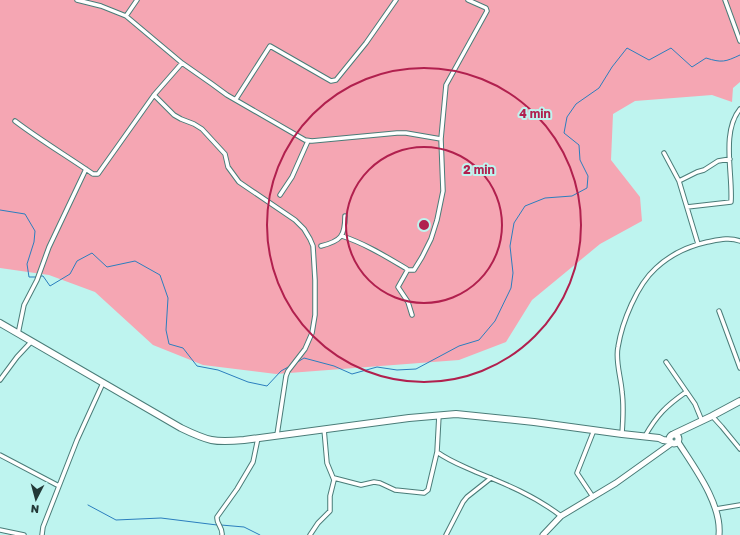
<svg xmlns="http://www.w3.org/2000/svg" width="740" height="535" viewBox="0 0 740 535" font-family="'Golos Text',sans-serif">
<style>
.green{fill:#f5a6b3}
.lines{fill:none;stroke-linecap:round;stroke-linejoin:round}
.stream{stroke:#2b7ebe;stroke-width:1}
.street-casing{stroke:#4a7c78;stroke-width:5.5}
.primary-casing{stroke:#4a7c78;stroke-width:7}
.highway-casing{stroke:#4a7c78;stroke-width:8}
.street{stroke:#fff;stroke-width:3.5}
.primary{stroke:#fff;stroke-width:5}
.highway{stroke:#fff;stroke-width:6}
.ring{fill:none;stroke:#b1204e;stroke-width:2}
.centre{fill:#b1204e;stroke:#bef4ef;stroke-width:2}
.ring-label{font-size:12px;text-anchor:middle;font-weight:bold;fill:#b1204e;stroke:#bef4ef;stroke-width:4;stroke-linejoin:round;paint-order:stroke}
</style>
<rect width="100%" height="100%" fill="#bef4ef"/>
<path class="green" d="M0,0H740V82L733,88L732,102L712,95L635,101L613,114L611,160L640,197L642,221L600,244L532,300L506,342L459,360L276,374L203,365L153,345L95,292L49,275L0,268Z"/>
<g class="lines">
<path class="stream" d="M0,210L25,214L35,231L34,242L27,264L29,277H36
M39,276H43L50,286L70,274L77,261L92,253L107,267L135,261L160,275L168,298L166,330L169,344L183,348L197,366L218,370L248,382L267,386L281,371L290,366
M296,363L304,358L334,366L352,374L377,367L397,370L416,369L459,346L479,340L495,321L511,288L513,273L510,246L514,223L525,206L545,198L572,196L587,188L588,176L580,160L579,145L564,133L567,117L576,104L599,88L612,67L627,48L649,60L671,48L692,67L706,58C722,63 725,62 740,55
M88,505L116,520L161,518L217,525
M221,525L244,527L260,535"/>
<defs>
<path id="street" d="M77,0L101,6L126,16L182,63L212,84L227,95L305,140L312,141L397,133H406L441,139
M725,0L740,41
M126,16L137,0
M154,95L174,115L181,119L194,124L202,129L225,154L228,167L239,182L295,220L304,229L310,239L313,246L315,280V315L312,333L305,349L288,371L286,376L277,435
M236,99L270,46L331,81L336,80L366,43L396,0
M15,121C40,140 67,156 93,174H98L154,95L182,63
M664,153L679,181L698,244
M679,181L697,172L704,170L718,161L730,159
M280,195L292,177L308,141
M687,207L731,202C733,174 721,132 740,109
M342,236C366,244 385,256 407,269V271L398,287L408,302L412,315
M321,246C341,241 345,236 345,216
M407,270H414L422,257L431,239L437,220L443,191L441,139L446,85L487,11L486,8L468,0
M719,311L740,368
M18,334L24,305L37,280L49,247L86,169
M666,362L695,404L702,421
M0,380L17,357L31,342
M439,415L437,452C449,461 463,466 476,472C506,484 535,496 561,516
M712,416L722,427L740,449
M622,434C623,420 624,406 622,392C621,377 615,361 618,347C622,322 637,285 656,268C670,255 689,246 707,242C718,240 729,237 740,241
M645,436C657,415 666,406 686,392
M0,455L59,486
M334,478L361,485L374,482L380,483L395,490L424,493L428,490L437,452
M593,497L577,473L594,430
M716,509L740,505
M0,530L24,535
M42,535L43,527L77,440L103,383
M222,535C223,527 216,524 217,517L237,489L253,462L258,438
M310,535L318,523L330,511V496L334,480L327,463L324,429
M446,535L463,502L467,497L491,478"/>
<path id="primary" d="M678,442C694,467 722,504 719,535
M543,535L561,516L616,483L672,443"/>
<path id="highway" d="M0,323L181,428C208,441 214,443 244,440L409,418L456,414L534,422L622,434L659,438L663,440L670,441
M674,434L712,416L740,401
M669.5 439a4.5 4.5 0 1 1 9 0a4.5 4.5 0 1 1-9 0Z"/>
</defs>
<use href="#street" class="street-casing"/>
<use href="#primary" class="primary-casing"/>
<use href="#highway" class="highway-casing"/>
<use href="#street" class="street"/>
<use href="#primary" class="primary"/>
<use href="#highway" class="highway"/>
</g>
<g class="ring">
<circle cx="424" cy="225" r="78"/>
<circle cx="424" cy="225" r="157"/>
</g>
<circle cx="424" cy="225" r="6" class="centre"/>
<g class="ring-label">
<text x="535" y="118">4 min</text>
<text x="479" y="174">2 min</text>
</g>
<g transform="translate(36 499) rotate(186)" stroke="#bef4ef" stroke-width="3" paint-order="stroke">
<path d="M0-3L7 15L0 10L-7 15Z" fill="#233937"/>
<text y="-6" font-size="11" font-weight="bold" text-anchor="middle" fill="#233937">N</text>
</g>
</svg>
